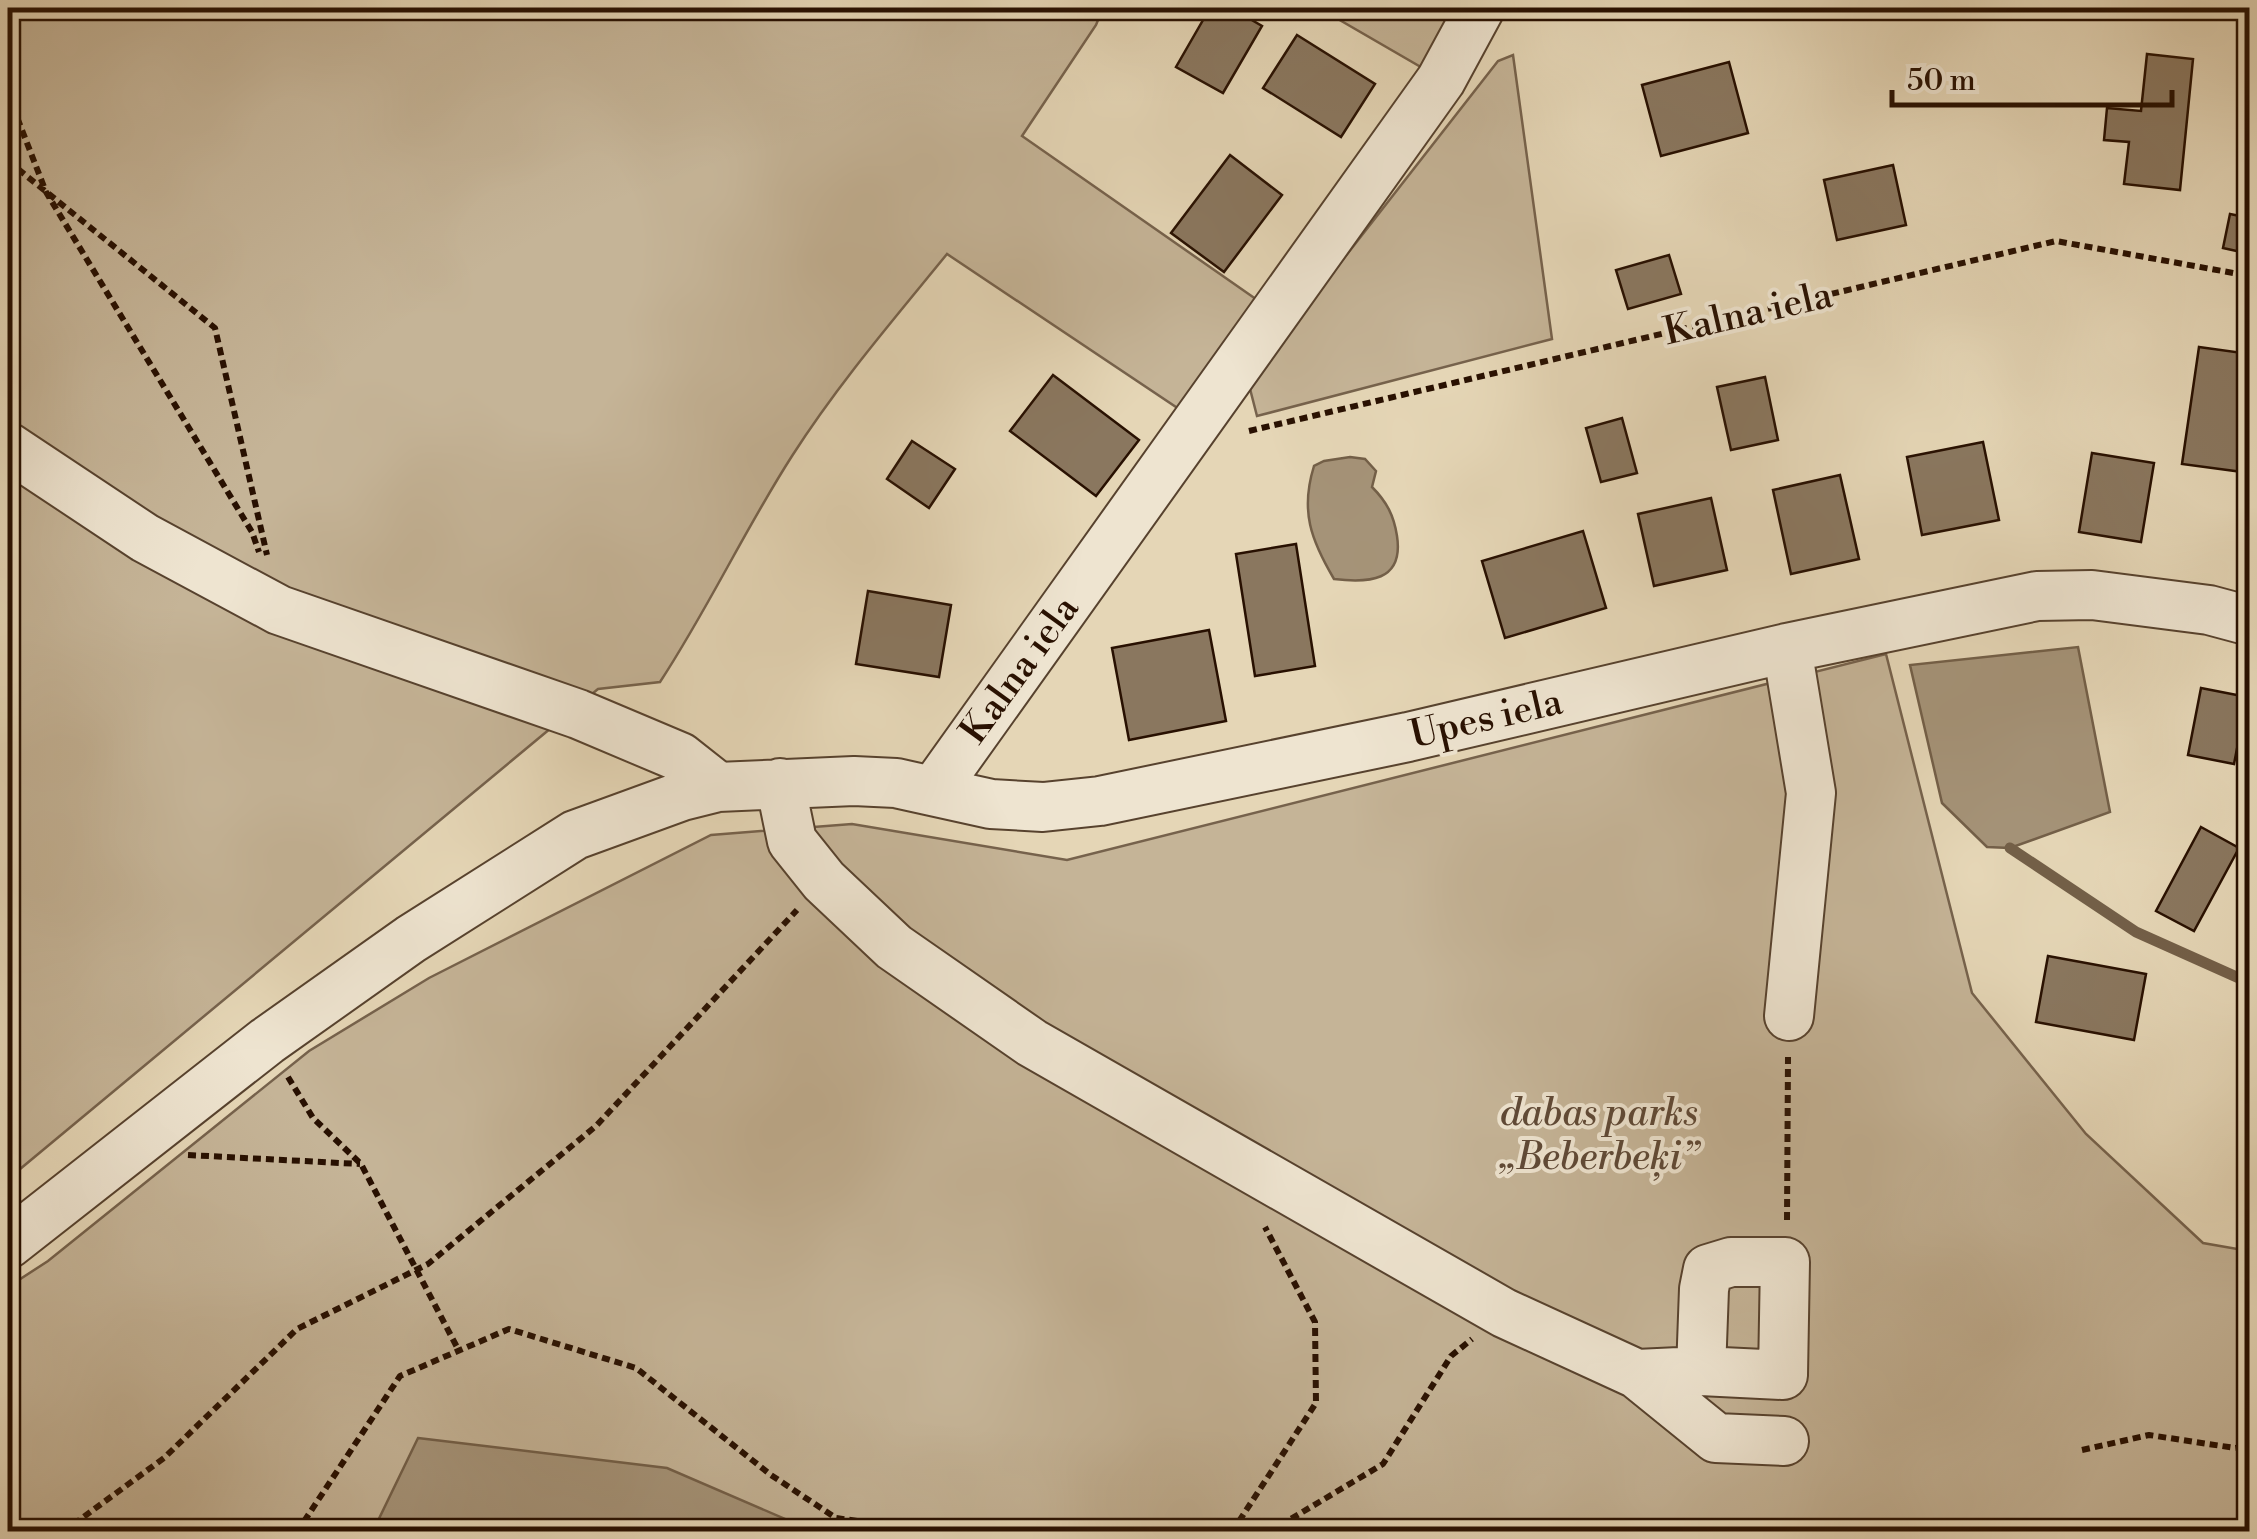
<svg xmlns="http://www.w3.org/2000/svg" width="2257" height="1539" viewBox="0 0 2257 1539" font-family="'Libre Bodoni',serif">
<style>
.green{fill:#c5b497;stroke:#76624c;stroke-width:2.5}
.water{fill:#a59378;stroke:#735f48;stroke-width:2.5}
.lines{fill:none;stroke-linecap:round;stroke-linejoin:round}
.stream{stroke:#735f48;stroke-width:11}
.building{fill:#8a775f;stroke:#281001;stroke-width:2.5}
.minor-casing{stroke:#57422e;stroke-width:52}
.path{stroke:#281001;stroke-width:6;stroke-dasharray:8 5;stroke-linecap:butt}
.minor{stroke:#eee4d0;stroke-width:48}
.labels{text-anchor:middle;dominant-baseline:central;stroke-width:8;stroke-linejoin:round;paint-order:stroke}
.street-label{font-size:38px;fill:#281001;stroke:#eee4d0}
.park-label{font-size:38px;font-style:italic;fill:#5f4936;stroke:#eee4d0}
</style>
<rect width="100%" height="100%" fill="#e5d6b6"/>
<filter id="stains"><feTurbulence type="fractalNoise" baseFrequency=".002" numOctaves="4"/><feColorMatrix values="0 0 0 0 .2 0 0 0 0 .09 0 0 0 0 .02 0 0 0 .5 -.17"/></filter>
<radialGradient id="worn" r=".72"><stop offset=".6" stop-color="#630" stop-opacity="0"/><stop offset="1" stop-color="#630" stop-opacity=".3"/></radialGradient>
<path class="green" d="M8,8H1103L1096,25L1022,136L1263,304L1182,411L947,254C894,319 838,384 792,456C745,529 708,609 660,682L598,689L8,1179Z
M1319,8H1456L1426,70Z
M1513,55L1552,339L1257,416L1248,381L1498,61Z
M1886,654L1972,993L2086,1134L2203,1243L2249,1251V1531L8,1532V1287L48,1261L309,1051L429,978L711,835L852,824L1067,860Z"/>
<path class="water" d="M1350,457L1365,459L1376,471L1372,487C1387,502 1394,516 1397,536C1404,582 1368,583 1334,579C1311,540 1300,511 1314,466L1324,461Z
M2078,647L2110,812L2010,848L1987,847L1942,803L1910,665Z
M418,1438L667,1468L813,1531H373Z"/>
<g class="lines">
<path class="stream" d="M2010,848L2136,932L2250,983"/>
</g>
<path class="building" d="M1210,8H1231L1262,26L1223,93L1176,67Z
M1297,35L1375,84L1341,137L1263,88Z
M2147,54L2193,59L2180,190L2124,184L2129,142L2104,140L2107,108L2141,111Z
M1729,62L1748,133L1661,156L1642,85Z
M1230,155L1282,195L1224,272L1171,233Z
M1893,165L1906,225L1837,240L1824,180Z
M2230,214L2250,218V254L2223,248Z
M1669,255L1681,294L1628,309L1616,270Z
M2199,347L2250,354V473L2182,464Z
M1053,375L1139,440L1096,496L1010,431Z
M1765,377L1778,440L1731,450L1717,387Z
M1622,418L1637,473L1601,482L1586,428Z
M912,441L955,469L929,508L887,479Z
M1983,442L1999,520L1922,535L1907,457Z
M2092,453L2154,463L2141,542L2079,532Z
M1840,475L1859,559L1791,574L1773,490Z
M1711,498L1727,570L1654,586L1638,514Z
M1583,531L1606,608L1505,638L1482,561Z
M1296,544L1315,666L1255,676L1236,554Z
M868,591L951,605L939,677L856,664Z
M1209,630L1226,721L1129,740L1112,648Z
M2201,688L2247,697L2234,764L2188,755Z
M2201,827L2239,848L2194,931L2156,911Z
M2048,956L2146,974L2134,1040L2036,1022Z"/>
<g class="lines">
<defs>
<path id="minor" d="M8,447L145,538L279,610L578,714L680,757L718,787
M1787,648L1811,793L1789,1016
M780,783L792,841L824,881L894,947L1032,1043L1504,1313L1637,1374L1716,1438L1784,1441
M934,790L1441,80L1480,8
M8,1244L267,1041L411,939L575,835L682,796L718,787L854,781L896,783L991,804L1043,807L1100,801L1408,737L1787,648L2037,596L2092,595L2209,610L2250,621
M1637,1374L1701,1371L1783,1375L1785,1262H1731L1708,1269L1704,1289L1701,1371"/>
</defs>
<use href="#minor" class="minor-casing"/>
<path class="path" d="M8,94L46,192L252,532L259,552
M8,161L215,328L267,555
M1249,431L2056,241L2250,276
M288,1077L313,1118L361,1164L459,1351
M188,1155L360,1164
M1787,1220L1788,1057
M2082,1450L2149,1435L2235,1448L2250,1446
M63,1532L164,1458L297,1329L428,1264L596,1126L797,910
M297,1532L400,1376L509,1329L636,1368L771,1475L836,1518L939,1532
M1232,1532L1316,1403L1315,1322L1265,1227
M1269,1532L1383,1464L1451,1356L1472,1339"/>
<use href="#minor" class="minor"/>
</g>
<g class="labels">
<g class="street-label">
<text transform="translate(1748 314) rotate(-13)">Kalna iela</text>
<text transform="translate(1020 670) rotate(-54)">Kalna iela</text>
<text transform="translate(1486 719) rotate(-13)">Upes iela</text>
</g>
<g class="park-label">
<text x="1599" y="1113">dabas parks<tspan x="1599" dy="44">„Beberbeķi”</tspan></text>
</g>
</g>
<rect width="2257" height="1539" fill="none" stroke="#e5d6b6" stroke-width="40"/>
<rect x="10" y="10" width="2237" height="1519" fill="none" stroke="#281001" stroke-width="5"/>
<rect x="20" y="20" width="2217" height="1499" fill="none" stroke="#281001" stroke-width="2.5"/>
<path d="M1892 90v15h280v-15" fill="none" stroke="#281001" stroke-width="5"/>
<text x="1907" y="90" font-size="30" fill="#281001" stroke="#eee4d0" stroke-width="8" paint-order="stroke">50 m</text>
<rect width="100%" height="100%" filter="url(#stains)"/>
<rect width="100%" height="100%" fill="url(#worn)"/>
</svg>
